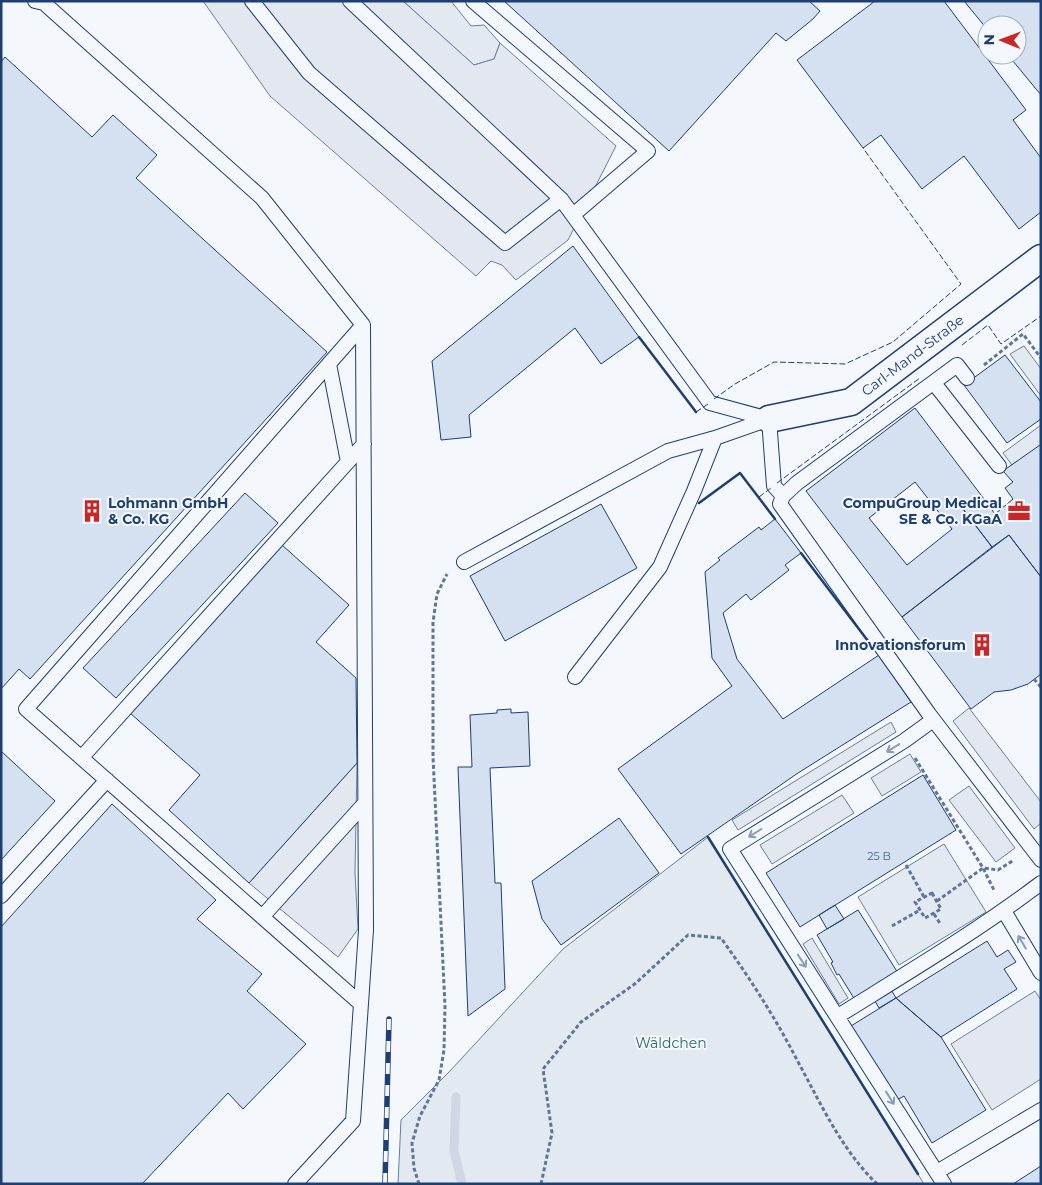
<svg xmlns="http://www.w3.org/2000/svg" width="1042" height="1185" viewBox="0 0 1042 1185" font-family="Montserrat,sans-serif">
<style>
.green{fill:#e3e9f0;stroke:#687fa3}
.parking{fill:#e3e8f0;stroke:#687fa3}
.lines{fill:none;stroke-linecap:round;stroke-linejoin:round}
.stream{stroke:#cfd7e4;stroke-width:9}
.building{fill:#d5e0f0;stroke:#1d3f73;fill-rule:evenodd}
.lane-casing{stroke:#1d3f73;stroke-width:16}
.street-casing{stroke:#1d3f73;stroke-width:29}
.path{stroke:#5e769c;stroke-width:3;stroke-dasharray:4 2.5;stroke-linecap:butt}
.lane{stroke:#f4f7fb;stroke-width:14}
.street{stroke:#f4f7fb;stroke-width:26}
.rail-casing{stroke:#1d3f73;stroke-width:5.5}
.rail{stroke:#f4f7fb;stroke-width:4;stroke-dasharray:11;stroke-linecap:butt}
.fence{stroke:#1d3f73;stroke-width:1;stroke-dasharray:6 2.5;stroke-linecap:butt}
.wall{stroke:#1d3f73;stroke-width:2.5}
.oneway{stroke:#889bb7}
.labels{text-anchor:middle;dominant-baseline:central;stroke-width:4;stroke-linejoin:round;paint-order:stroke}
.number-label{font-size:11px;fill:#4b6792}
.street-label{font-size:14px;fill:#1d3f73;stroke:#f4f7fb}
.poi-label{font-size:14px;font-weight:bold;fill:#1d3f73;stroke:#f4f7fb;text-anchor:end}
.park-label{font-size:14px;fill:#2c6c60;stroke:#f4f7fb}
</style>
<rect width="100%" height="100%" fill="#f4f7fb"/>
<path class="green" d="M403,1H451L471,26L484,25L500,43L494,59L474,65Z
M1024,346L1041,369V396L1010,354Z
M1041,425V446L1012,465L1003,453Z
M708,837L924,1184H398L401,1120L449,1072L563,949Z
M944,844L986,912L899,965L858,897Z"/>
<path class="parking" d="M203,1H403L474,65L494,59L500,43L616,146L568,240L516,280L502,265L491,261L476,276L270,96Z
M969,708L1041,802V823L1034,829L953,721Z
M891,722L896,732L738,830L732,820Z
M910,754L921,772L882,796L871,778Z
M357,763L355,873L358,929L338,957L249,883Z
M969,786L1015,848L996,862L949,800Z
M842,795L854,813L772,864L760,845Z
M812,938L848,998L839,1004L803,944Z
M1035,991L1041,1000V1079L992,1110L951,1044Z"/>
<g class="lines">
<path class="stream" d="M456,1097L454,1151L462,1184"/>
</g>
<path class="building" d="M504,1H809L820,11L813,19L786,41L776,33L669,151Z
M875,1H944L1026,110L1013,120L1041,158V212L1019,229L964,156L922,189L881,135L863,148L797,60Z
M964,1H1041V95L1008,55H1017V25H987V29Z
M5,57L92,137L113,115L157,155L136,178L327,352L30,679L19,669L1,689V62Z
M573,246L639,337L601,364L575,328L469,415L471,437L441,440L432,361Z
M1005,355L1041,402V419L1007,443L964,385Z
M915,408L981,495L963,509L992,547L902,617L806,491ZM915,482L952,529L907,565L869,518Z
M1040,445L1041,446V577L1009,535L992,547L963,509L981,495L995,514L1013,499L1005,488L1013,482L1003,471Z
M245,493L278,523L116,698L83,668Z
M601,504L637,568L505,641L470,576Z
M775,519L801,553L785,565L789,570L751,600L746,594L723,613L737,659L783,719L879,655L911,702L798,773L681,854L618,769L732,686L712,658L705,572L720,560L718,558L759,527L761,530Z
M1009,535L1041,577V674L1028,684L1011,690L994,692L971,709L902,617Z
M282,545L349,605L316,642L356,678L357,763L249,883L169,810L200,775L130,713Z
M511,709V713L528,712L530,766L490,768L495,883H501L505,989L468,1016L458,767H472L470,715L497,713V710Z
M1,751L55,801L1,860Z
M923,775L956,830L800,927L766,873Z
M112,804L216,900L197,919L262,974L247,991L306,1044L243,1109L228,1093L142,1184H1V927Z
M619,818L659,873L561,945L542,919L532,881Z
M835,905L844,919L827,929L819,915Z
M858,910L898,973L855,1000L839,974L837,975L831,963L833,962L817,935Z
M987,941L997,957L1008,950L1016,962L1004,969L1017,989L941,1037L896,998Z
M886,981L896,998L879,1008L869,991Z
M896,998L941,1037L986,1110L932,1143L904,1096L897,1100L851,1026Z
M1041,1166V1184H1013Z"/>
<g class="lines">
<defs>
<path id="lane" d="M35,1L44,3L262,198L363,325L366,930L353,1121L295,1184
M252,1L309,73L505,243L561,199
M350,1L561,199L710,403L769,419
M473,1L648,151L573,215
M329,364L348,462
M967,378L957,365L797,483L783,496L780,504L929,714L1041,860
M934,383L999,466
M769,419L774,486L783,496
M464,562L668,451L715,438L769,419
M575,677L660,567L694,491L715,438
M933,720L904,741L730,849L944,1184
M82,757L364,444
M1,896L107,780
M1004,911L1041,973
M262,917L365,803
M361,1004L26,709L363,325
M838,1016C907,973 976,932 1041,883
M937,1172L1041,1110"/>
<g id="street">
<path id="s1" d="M769,419L851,402L1041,258"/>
</g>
</defs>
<use href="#lane" class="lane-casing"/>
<use href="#street" class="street-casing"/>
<path class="path" d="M984,365L1023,334L1041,358
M1034,679L1041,687
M915,758L983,868L994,890
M906,865L924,897
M932,893L941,909L925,918L915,902Z
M937,901L983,868L998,870L1014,860
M934,914L941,925
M892,926L920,910
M419,1184L414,1168L412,1143L420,1116L439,1080L444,1050L445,1006L433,757V622L437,594L447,574
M541,1184L552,1133L543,1069L581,1022L636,983L688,935L721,938C749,977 775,1017 797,1060C821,1104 841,1149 877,1184"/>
<use href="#lane" class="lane"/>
<use href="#street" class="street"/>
<defs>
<path id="rail" d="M385,1184L389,1019"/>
</defs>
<use href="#rail" class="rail-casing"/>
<use href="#rail" class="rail"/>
<path class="fence" d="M962,345L988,325L1001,344L1041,316
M714,399L735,384L774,362L845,364L893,342L961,284L863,148
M696,412L708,404
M777,483L920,378
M759,497L771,488"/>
<path class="wall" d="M639,337L696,412
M699,503L740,473L775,519
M801,553L868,641
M708,837L918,1174"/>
</g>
<defs><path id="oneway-shaft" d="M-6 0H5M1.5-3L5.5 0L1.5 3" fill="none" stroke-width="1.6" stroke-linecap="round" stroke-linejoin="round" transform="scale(1.25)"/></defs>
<g class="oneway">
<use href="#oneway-shaft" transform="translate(893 748) rotate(148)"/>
<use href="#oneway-shaft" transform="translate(755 833) rotate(148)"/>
<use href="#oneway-shaft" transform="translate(1022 942) rotate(-121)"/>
<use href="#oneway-shaft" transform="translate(802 961) rotate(57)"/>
<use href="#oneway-shaft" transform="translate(890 1098) rotate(58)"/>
</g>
<defs>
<symbol id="building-bare" viewBox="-9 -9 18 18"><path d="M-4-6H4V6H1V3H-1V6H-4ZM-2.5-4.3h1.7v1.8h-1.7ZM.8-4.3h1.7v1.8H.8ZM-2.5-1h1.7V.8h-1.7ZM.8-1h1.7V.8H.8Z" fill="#c62828" stroke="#f4f7fb" stroke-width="2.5" paint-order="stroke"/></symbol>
<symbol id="office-bare" viewBox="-9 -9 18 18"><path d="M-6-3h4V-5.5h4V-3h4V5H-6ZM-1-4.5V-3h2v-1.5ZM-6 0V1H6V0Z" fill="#c62828" stroke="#f4f7fb" stroke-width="2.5" paint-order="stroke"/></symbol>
</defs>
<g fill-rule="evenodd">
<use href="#building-bare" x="76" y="495" width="32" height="32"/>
<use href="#office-bare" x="1003" y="495" width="32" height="32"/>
<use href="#building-bare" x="966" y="629" width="32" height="32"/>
</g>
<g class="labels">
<g class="number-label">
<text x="879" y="856">25 B</text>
</g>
<g class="street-label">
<text stroke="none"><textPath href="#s1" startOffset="161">Carl-Mand-Straße</textPath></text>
</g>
<g class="poi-label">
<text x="108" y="503" text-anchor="start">Lohmann GmbH<tspan x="108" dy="16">&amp; Co. KG</tspan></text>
<text x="1002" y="503">CompuGroup Medical<tspan x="1002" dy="16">SE &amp; Co. KGaA</tspan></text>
<text x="966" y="645">Innovationsforum</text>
</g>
<g class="park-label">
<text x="671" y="1043">Wäldchen</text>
</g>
</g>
<rect width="1042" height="1185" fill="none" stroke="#1d3f73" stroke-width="5"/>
<g transform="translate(1002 40) rotate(271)"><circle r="24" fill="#f4f7fb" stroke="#9eadc5"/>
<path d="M0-4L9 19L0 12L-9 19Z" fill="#c62828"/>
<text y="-8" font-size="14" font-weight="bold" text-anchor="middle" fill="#1d3f73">N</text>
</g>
</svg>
